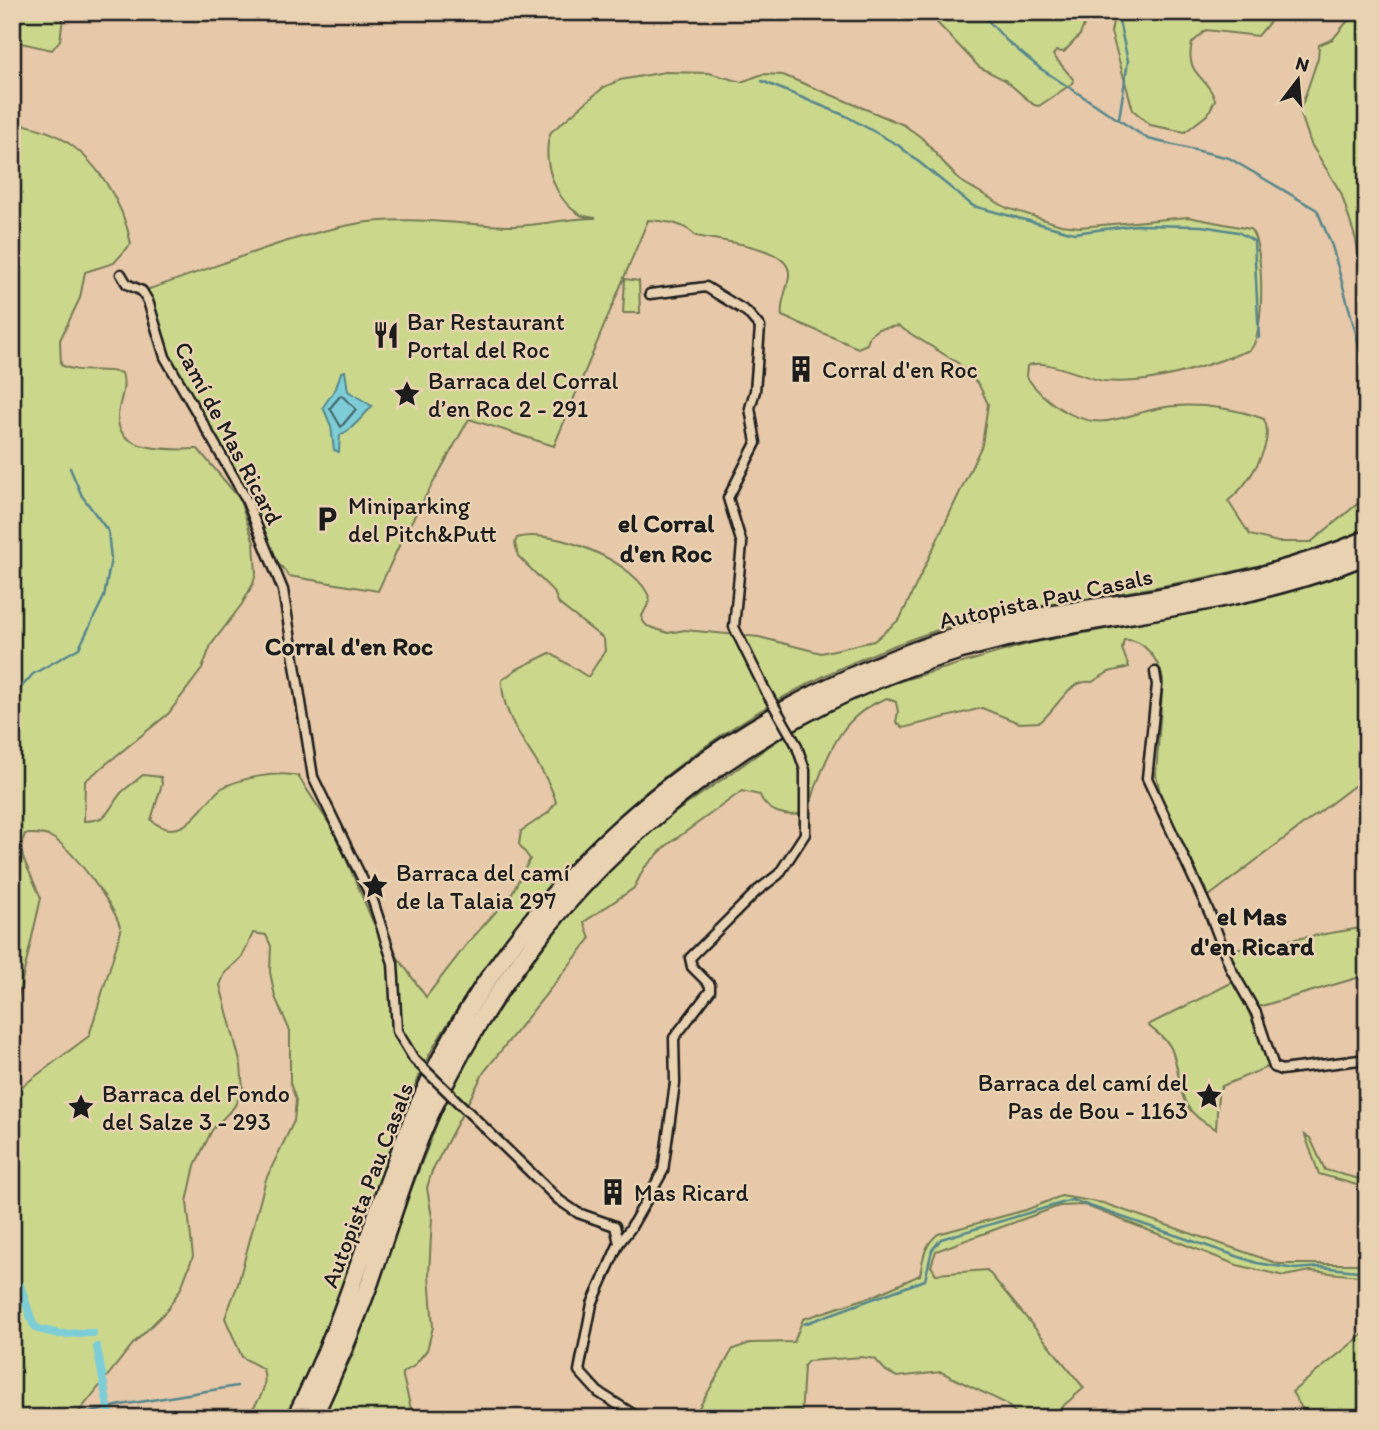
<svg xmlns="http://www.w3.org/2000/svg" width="1379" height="1430" viewBox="0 0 1379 1430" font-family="Itim,sans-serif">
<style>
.green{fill:#cbd88c;stroke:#747a54;stroke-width:2}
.water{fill:#7dcdd7;stroke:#56868c;stroke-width:2}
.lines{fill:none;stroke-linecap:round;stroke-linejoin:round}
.shore{stroke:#436367;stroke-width:2}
.stream{stroke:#56868c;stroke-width:2.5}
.canal{stroke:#7dcdd7;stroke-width:8}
.minor-casing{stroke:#1c1c1c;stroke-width:13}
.motorway-casing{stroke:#1c1c1c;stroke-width:21}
.minor{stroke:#e9d2b2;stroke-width:8}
.motorway{stroke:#e9d2b2;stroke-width:16}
.minor-bridge-casing{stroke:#1c1c1c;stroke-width:13;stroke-linecap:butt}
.minor-bridge{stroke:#e9d2b2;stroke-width:8}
.labels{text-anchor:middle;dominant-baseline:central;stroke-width:5;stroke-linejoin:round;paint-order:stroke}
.poi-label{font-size:24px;fill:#1c1c1c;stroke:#e9d2b2;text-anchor:start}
.street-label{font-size:24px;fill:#1c1c1c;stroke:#e9d2b2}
.neighbourhood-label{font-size:26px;font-weight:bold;fill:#1c1c1c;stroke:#e9d2b2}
</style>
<rect width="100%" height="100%" fill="#e7c8a8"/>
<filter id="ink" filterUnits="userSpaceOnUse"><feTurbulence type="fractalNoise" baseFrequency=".0143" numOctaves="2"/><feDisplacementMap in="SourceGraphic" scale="14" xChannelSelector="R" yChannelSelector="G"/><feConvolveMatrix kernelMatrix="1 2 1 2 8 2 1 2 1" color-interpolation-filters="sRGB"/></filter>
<g filter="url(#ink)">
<path class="green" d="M12,12H64L60,40L52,50L12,41Z
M927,12H1089L1080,35L1064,52L1056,51L1053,55L1073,79V83L1039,106L1034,105L1005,80L979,67Z
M1115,12H1278L1258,36L1206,30L1192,43C1184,75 1208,76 1215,100L1208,114L1185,132L1150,125L1133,110L1111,32Z
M1355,12H1367V295L1356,240L1341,193L1311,144L1300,111L1318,58L1319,45L1333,39Z
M665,72L709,73L741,82L763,74L783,75L904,125L922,138L959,180L1007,208L1061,225L1080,227L1188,217L1250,229C1265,243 1265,337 1250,350C1206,366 1152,386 1104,381C1083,378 1044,357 1027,366L1026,376C1042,400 1076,425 1107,421C1129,418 1152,407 1175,406C1203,404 1238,409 1264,419C1276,444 1247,486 1228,501L1250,535L1278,542H1311L1367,496V531C1278,567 1182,583 1087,599C1038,607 986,614 938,630C745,692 577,824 467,994C454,1015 439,1036 427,1059C386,1143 368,1237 333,1323C320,1355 302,1388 285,1418H245C258,1402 269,1389 263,1369L242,1357L225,1318L238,1284L266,1179L294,1121L296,1100L290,1083V1031L275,997L270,972L271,946L266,935L253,933L242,957L225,973L220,985L241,1065L243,1090L234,1107L212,1130L195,1165L187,1202L193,1256L181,1288L167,1310L133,1344L74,1418H12V1094L89,1036L121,931C118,909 72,849 53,838C45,833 34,834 25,834L21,846L23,858L41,898L12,1024V121C27,126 46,129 59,137C97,159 123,202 131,244L114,263L85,272L80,298L60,340L61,365C80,375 100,367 122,373C127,390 119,399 118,416C115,453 174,450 198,449L239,498L254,543L256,573L253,584L242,604L211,645L202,669L168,714L85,781L84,821C111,820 106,811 121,793C127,787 136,781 143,775L161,777L162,784L151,820C185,849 203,800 222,788C240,778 278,771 298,776L334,831L373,922L426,997L467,944L511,895L530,859L519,844L521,831L548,813L556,802C544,760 501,726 502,680L517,669L550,653L588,677L605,651L604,639L559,604L554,592L518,556L515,543L517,538C551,527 641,563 650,600L642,616L643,621L647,626L668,633L685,630L759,637L821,653L874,641L900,619L982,445L988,404L979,385L958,363L898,326L878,329L870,335L867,344L858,348L782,316C779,299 793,280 788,268C779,245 717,241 696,236C683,222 667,222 648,220L554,446L469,419L405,533L378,591L289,576L281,566L273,568L246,489L162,348L146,290C215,268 284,237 355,224C406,215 460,225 511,226C539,226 567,218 596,218C592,217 585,217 581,215C555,202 540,158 551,132L604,87L620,80Z
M625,279L639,281L640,313H623Z
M1367,564V776L1209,896L1163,805L1156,775L1163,679C1159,661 1144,638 1124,640L1122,649L1129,667L1109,672L1092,682C1069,678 1057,709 1040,722L1019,723L982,708L903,728L896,722L898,712L896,702L887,698C846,713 831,745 817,784C813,794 812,805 803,813C787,818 766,812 760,795L742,791L666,846L644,868L634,888L584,922L590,939L484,1072L432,1171L427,1188L432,1217L429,1275L433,1327L427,1350L414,1366L402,1373L411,1409L418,1418H321L353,1354L411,1190L446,1100L465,1061L518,981L576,905L646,833L781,738L863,692L1031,643L1256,601Z
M1367,927V975L1248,1010L1270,1066L1222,1086L1218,1095L1216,1129C1170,1106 1186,1084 1171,1048C1167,1039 1155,1032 1148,1025L1239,979L1229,950Z
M1305,1135L1310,1138L1325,1170L1367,1181V1188L1319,1174Z
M1061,1196L1103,1203L1279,1264H1367V1277L1311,1271L1284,1276L1237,1265L1084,1205L1059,1206L936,1251L931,1266L936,1274L987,1270L1084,1388L1049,1418H1021L1005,1403L941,1372L897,1377L886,1371L875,1359L862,1357L808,1361L804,1366L801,1418H693L733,1349L750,1343L794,1342L803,1319L876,1295L920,1275C923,1259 924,1245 938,1234L1026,1210Z
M1367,1331V1418H1308L1292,1392Z"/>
<path class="water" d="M345,371L348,391L372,406C366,413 348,433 340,435L339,452L334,450L331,426L323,407L336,388L341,372Z"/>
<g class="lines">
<path class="shore" d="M341,395L356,409L341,427L330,408Z"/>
<path class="stream" d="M980,12L1007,41L1041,69L1148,139L1229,158L1317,210L1332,246L1367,374
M1117,12L1128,61L1119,119
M762,81L846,116L898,145L973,206L1074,233L1136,225L1202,226L1238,232L1254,241L1259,338
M12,698L33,674L79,648L104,597L111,559L108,531L82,496L70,468
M804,1324L925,1280L932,1250L941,1239L1072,1200L1257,1263L1295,1269L1320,1267L1367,1272
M69,1418L121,1405L237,1386"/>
<path class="canal" d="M12,1279L20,1285L33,1324L38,1329L60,1334L93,1333
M97,1347L110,1418"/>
<defs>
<path id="minor" d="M121,274L127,284L142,291L148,301L165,357L245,497L283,590L313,777L373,901L393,963L397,1031L414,1059
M650,294L706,287L747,312L760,327L755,391L750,408L756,443L728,498L742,544L734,627L765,690
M1155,672L1157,685L1147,778L1210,914L1231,969L1256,1013L1274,1067L1281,1070L1367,1059
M458,1102L559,1200L578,1213L615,1226L619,1243L592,1304L579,1371L598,1392L639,1418
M619,1243L630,1229L663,1171L675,1083L674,1038L710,991V985L692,967L690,958L757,891L779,874L805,834V770L796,744"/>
<path id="motorway" d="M295,1418C348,1317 374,1207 419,1104C518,877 724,708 958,636C1033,613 1111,607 1187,592C1249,580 1309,564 1367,539
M313,1418C334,1373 353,1328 370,1282C390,1224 407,1164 433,1108C536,890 725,720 958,651C1093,611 1236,611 1367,555"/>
</defs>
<use href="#minor" class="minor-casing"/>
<use href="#motorway" class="motorway-casing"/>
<use href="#minor" class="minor"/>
<use href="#motorway" class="motorway"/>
<defs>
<path id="minor-bridge" d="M765,690L796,744
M414,1059L458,1102"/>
</defs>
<use href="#minor-bridge" class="minor-bridge-casing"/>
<use href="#minor-bridge" class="minor-bridge"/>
</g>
</g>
<defs>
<symbol id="restaurant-bare" viewBox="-9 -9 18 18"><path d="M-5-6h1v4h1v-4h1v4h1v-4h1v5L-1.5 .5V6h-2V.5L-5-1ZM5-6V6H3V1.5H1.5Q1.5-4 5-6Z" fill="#1c1c1c" stroke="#e9d2b2" stroke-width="2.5" paint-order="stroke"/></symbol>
<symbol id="building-bare" viewBox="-9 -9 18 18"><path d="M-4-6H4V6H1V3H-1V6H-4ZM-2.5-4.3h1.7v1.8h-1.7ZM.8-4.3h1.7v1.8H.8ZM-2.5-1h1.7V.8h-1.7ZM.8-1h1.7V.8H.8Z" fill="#1c1c1c" stroke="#e9d2b2" stroke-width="2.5" paint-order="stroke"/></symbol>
<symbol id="sight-bare" viewBox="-9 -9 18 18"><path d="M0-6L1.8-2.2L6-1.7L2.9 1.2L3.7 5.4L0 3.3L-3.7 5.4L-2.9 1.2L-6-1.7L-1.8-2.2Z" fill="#1c1c1c" stroke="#e9d2b2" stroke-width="2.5" paint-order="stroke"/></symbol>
<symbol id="parking-bare" viewBox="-9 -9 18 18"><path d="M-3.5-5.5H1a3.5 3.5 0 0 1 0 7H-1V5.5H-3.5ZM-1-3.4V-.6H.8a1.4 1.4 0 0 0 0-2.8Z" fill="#1c1c1c" stroke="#e9d2b2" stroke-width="2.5" paint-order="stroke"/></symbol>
</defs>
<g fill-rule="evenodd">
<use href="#restaurant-bare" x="367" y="316" width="38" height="38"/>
<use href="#building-bare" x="782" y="350" width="38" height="38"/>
<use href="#sight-bare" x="388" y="375" width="38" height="38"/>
<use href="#parking-bare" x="308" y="500" width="38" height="38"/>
<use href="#sight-bare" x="356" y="867" width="38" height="38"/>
<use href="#sight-bare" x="1190" y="1077" width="38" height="38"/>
<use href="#sight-bare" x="62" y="1088" width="38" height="38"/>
<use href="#building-bare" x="594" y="1173" width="38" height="38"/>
</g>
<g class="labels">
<g class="poi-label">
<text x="407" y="321">Bar Restaurant<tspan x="407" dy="28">Portal del Roc</tspan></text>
<text x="822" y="369">Corral d'en Roc</text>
<text x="428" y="380">Barraca del Corral<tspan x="428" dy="28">d’en Roc 2 - 291</tspan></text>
<text x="348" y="505">Miniparking<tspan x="348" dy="28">del Pitch&amp;Putt</tspan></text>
<text x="396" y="872">Barraca del camí<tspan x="396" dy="28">de la Talaia 297</tspan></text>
<text x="1188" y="1082" text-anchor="end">Barraca del camí del<tspan x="1188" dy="28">Pas de Bou - 1163</tspan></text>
<text x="102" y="1093">Barraca del Fondo<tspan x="102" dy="28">del Salze 3 - 293</tspan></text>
<text x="634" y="1192">Mas Ricard</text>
</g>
<g class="street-label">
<text transform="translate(229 433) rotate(62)">Camí de Mas Ricard</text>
<text transform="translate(1046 598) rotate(-12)">Autopista Pau Casals</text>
<text transform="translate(367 1185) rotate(-69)">Autopista Pau Casals</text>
</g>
<g class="neighbourhood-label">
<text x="666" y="523">el Corral<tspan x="666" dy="30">d'en Roc</tspan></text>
<text x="349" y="646">Corral d'en Roc</text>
<text x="1252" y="916">el Mas<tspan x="1252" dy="30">d'en Ricard</tspan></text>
</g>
</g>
<rect width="1379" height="1430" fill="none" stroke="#e9d2b2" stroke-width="42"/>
<rect x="21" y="21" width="1337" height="1388" fill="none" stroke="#1c1c1c" stroke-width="2.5" filter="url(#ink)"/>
<g transform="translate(1298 80) rotate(16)" stroke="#e9d2b2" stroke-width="5" paint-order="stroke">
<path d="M0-5L12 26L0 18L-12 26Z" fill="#1c1c1c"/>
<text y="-10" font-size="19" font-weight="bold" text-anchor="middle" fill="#1c1c1c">N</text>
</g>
</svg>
